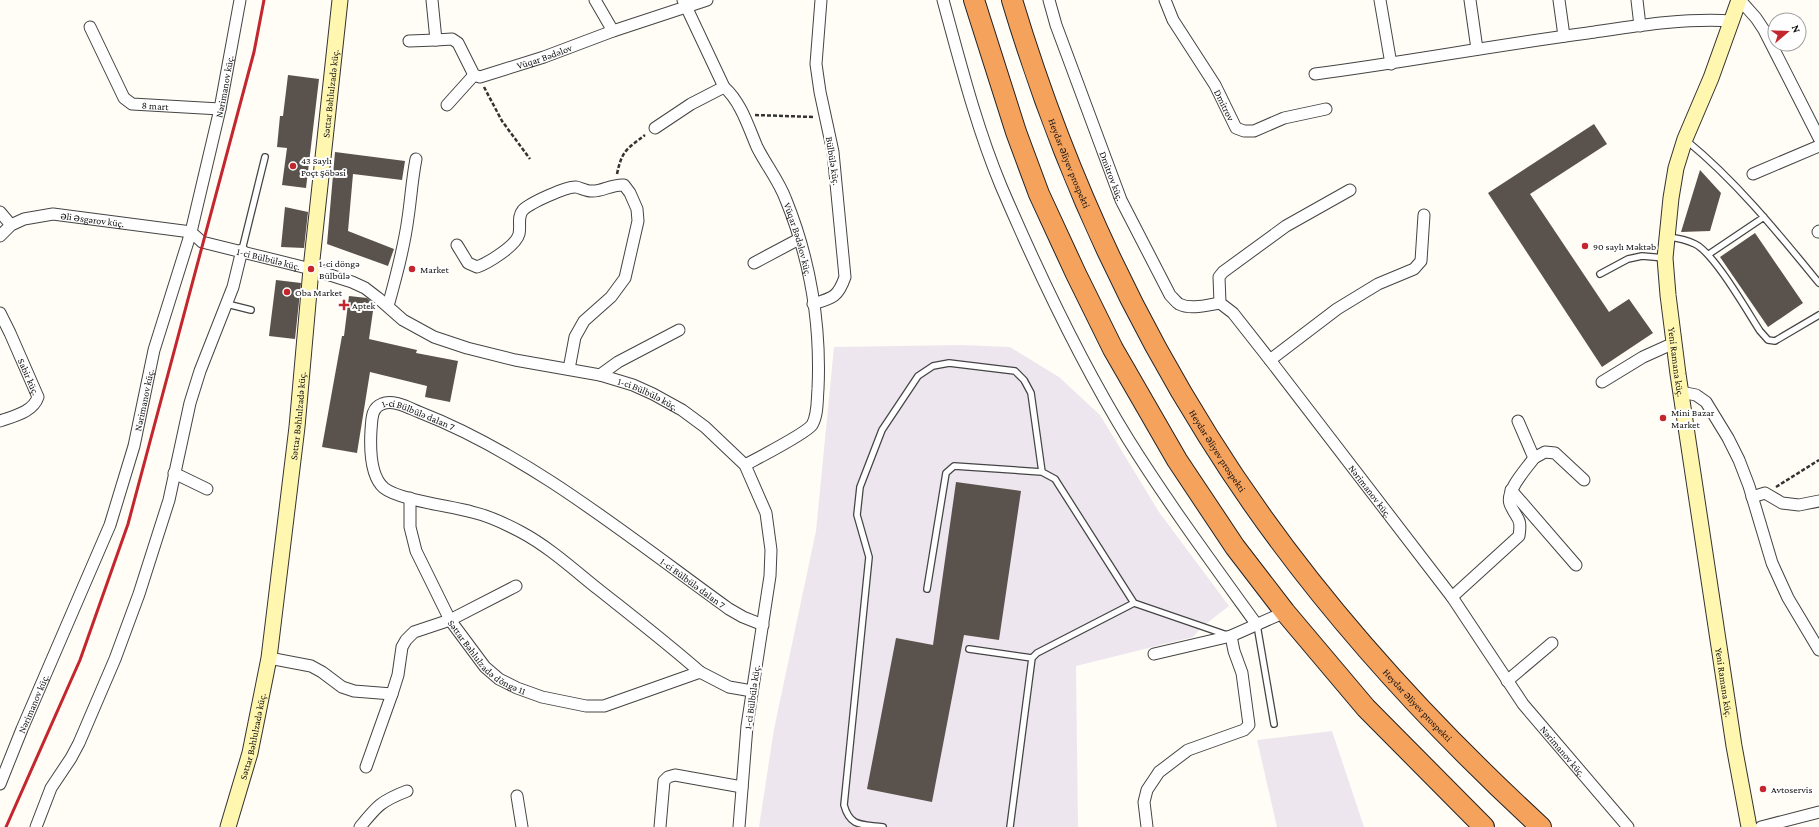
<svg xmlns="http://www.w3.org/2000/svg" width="1819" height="827" viewBox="0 0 1819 827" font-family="'Crimson Pro',serif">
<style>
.industrial{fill:#eee6ef}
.building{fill:#5a524d}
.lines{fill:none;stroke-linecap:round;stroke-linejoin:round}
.lane-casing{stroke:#444;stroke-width:8}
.street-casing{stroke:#444;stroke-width:13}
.secondary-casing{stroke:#333;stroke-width:17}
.highway-casing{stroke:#222;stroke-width:22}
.path{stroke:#333;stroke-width:2.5;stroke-dasharray:4 2;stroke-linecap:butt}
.lane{stroke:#fff;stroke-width:5.5}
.street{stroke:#fff;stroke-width:11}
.secondary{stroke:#fff6b0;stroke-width:15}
.highway{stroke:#f5a25d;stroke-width:20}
.rail{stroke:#c4262e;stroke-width:3}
.poi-dot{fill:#c4262e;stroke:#fff;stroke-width:1.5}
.labels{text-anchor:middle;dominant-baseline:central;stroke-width:4;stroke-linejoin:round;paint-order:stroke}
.street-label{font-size:10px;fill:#111;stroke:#fff}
.poi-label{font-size:10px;fill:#111;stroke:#fff;text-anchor:start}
</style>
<rect width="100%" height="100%" fill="#fffdf5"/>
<path class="industrial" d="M962,345L1010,347L1059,377L1100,415L1159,512L1229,606L1202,627L1193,637L1076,666L1078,827H759L774,729L816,531L834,347Z
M1332,731L1364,827H1277L1257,740Z"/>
<path class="building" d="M288,75L319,79L306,188L282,185L287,148L277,147L280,116H283Z
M1594,124L1607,144L1530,194L1609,312L1629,299L1653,333L1602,367L1488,193Z
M335,152L405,161L402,180L353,174L348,231L394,249L388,266L327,244Z
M1700,170L1721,193L1710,231L1681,232Z
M285,207L308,212L304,248L281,247Z
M1755,233L1803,303L1768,327L1720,257Z
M276,280L301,283L295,339L269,336Z
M349,296L367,298L374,304L369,339L417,350L416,353L458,361L450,402L425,397L427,386L370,372L357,453L322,447L342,336H344Z
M956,482L1021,491L999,640L964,635L932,802L867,789L896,638L933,645Z"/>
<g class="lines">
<defs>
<path id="lane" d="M1687,141C1737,182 1778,233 1819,283
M1668,237C1677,238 1687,240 1695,244C1714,253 1747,311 1760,331L1768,340L1775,341L1819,315
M242,250L265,157
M1709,254L1764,217
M1600,274L1628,259L1642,256L1665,258
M227,304L251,310
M927,589L946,473L954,466L1042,472L1055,479L1134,603L1037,653L1032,658L1010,827
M1134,603L1227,635
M1257,625L1274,724
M969,649L1032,658
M883,827C861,824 850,827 844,805L869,557L857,515L860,487L882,430L918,376L933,366L949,363L1015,371L1024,380L1031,393L1042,472"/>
<g id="street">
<path id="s1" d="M432,0L436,40L452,39L458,43L474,75L480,77L544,57L613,31L707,0"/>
<path d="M595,0L613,31"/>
<path id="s2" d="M683,0L724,87C741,102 748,126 757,147C766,165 779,181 786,200C810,259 821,325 818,389C817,400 818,415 812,425C805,434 758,458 745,465"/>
<path d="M943,0C960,62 976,126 1001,186C1037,270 1080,361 1128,439C1168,503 1213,564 1257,625"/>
<path id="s3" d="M1049,0L1056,25L1121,200L1170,295C1173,298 1176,302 1179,304C1191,310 1207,305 1220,303"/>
<path id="s4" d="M1165,0L1173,20L1215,85L1236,128L1244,131H1254L1284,118L1326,109"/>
<path d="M1380,0L1391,64"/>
<path d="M1470,0L1477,49"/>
<path d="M1559,0L1564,36"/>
<path d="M1637,0L1640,26"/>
<path d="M1740,0L1756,18L1764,30L1819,138"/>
<path id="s5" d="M90,27L124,98L132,104L220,109"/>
<path d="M409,41L436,40"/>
<path d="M1315,74C1406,62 1496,45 1588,33C1636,26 1683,18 1732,21"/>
<path d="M447,105L474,75"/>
<path d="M655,128L691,104L724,87"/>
<path d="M1753,174L1819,146"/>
<path id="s6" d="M1350,190L1286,226L1223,272L1219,277L1220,303L1233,313L1270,360L1452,597L1523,704L1628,827"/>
<path d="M0,212L11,225"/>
<path d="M1818,232L1819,231"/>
<path id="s7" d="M0,236L11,225L24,219L53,214L191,232L202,242L311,269L352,282L365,288L378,298L403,320L434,337L467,348L515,360L600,375L633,385L653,394L682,410L705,427L745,465L766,513L771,550L770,576L747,726L739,827"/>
<path d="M457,245L468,263L477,267C488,263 516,246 519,234C521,225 517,217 523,210C530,203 567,186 576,187C581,188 586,191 591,191C602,192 611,184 624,185L630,193L637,209L638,221L625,278L611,297L584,321L575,337L569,369"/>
<path d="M754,263L799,239"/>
<path d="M813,304C833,298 838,297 845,277L833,152L820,92L816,64L821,0"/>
<path d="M388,306C396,277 404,248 408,218C411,198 412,179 416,159"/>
<path id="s8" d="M0,313L10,333L38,397C33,412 14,416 0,421"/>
<path d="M1270,360L1337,309L1378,284L1414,269L1421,261L1424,215"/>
<path d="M600,375L618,362L679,330"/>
<path d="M1602,382L1643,357L1674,343"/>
<path d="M1681,392L1696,395L1706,402L1728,438L1739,460L1749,486L1772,563L1788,598L1819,650"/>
<path d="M1518,421L1534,458L1545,452L1555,453L1584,480"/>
<path d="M174,473L207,489"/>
<path d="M1511,490L1576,565"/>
<path d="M1752,497L1765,493L1782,503L1799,505L1819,501"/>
<path d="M410,498V527L416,551L450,620L516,586"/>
<path d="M1452,597L1519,536C1522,517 1517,520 1510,504C1505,491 1527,468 1534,458"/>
<path d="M1154,654L1231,636"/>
<path id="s9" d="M269,658L311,666L322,672L342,687L354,691L392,694L398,675L402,647L406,640L414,632L450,620L485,667L499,679L517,688L542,697L586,706H604L700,672L729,687L752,691"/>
<path id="s10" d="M700,672C667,643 632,616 598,589C573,569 549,547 521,532C506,524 489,516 472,512C451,506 399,500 384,488C370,476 370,447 371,430C372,420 371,408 382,404C393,399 409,408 419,412C530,455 633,540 729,609L743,617L763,625"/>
<path d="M1507,681L1552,643"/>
<path d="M366,767L392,694"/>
<path id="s11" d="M0,784L22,729L110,525L134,446L154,350L191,232L220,109L240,0"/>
<path d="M517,796L522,827"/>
<path d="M36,827L51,788L71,758L79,743L115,659L139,594L169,500L190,403L200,371L233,287L242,250"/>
<path d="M360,827C377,806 381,801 407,791"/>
<path d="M660,827L664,781L668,777L675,775L742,787"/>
<path d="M1147,827L1144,802L1147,790L1159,772L1188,750L1244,730L1249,725L1242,673L1234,651L1231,636L1285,612"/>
<path d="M1761,827L1819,812"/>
</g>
<g id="secondary">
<path id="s12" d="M1739,0L1711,78L1685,139L1676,168L1671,198L1665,258L1668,295L1678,374L1734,746L1749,827"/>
<path id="s13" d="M228,827L250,753L269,658L297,427L311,269L340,0"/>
</g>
<g id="highway">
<path d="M974,0L1016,132L1039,194L1076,274L1113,349L1177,460L1235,547L1285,612L1366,708L1484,827"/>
<path id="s14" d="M1012,0C1058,153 1123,301 1208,436C1299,582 1415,711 1541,827"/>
</g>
</defs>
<use href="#lane" class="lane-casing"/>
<use href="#street" class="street-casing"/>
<use href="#secondary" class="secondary-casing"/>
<use href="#highway" class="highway-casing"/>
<path class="path" d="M484,87L502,121L530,159
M755,115L814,117
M617,174C622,150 627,149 645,135
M1776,487L1819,460"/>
<use href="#lane" class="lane"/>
<use href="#street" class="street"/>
<use href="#secondary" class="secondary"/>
<use href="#highway" class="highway"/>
<path class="rail" d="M6,827L80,660L128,524L254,52L264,0"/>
</g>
<g class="poi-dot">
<circle cx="293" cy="166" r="4"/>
<circle cx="1585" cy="246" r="4"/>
<circle cx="311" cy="269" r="4"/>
<circle cx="412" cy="269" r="4"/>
<circle cx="287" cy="292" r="4"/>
<path d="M342 299h4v4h4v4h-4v4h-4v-4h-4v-4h4z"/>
<circle cx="1663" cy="418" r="4"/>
<circle cx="1763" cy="789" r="4"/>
</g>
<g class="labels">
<g class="street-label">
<text stroke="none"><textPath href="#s1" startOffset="173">Vüqar Bədəlov</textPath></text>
<text stroke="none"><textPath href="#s11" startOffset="735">Nərimanov küç.</textPath></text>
<text stroke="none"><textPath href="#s13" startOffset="742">Səttar Bəhlulzadə küç.</textPath></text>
<text stroke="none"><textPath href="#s4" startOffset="121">Dmitrov</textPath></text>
<text stroke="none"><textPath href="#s5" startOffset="112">8 mart</textPath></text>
<text transform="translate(833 161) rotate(81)">Bülbülə küç.</text>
<text stroke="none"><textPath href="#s14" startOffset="173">Heydər Əliyev prospekti</textPath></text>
<text stroke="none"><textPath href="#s3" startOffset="187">Dmitrov küç.</textPath></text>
<text stroke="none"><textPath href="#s7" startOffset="99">Əli Əsgərov küç.</textPath></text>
<text stroke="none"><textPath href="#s2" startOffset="267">Vüqar Bədəlov küç.</textPath></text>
<text stroke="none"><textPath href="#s7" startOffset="282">1-ci Bülbülə küç.</textPath></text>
<text stroke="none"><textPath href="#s12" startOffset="375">Yeni Ramana küç.</textPath></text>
<text stroke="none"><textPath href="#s8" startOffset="70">Sabir küç.</textPath></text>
<text stroke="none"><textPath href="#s7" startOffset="690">1-ci Bülbülə küç.</textPath></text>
<text stroke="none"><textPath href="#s11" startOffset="411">Nərimanov küç.</textPath></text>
<text stroke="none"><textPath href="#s13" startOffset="418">Səttar Bəhlulzadə küç.</textPath></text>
<text stroke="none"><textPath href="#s10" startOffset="502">1-ci Bülbülə dalan 7</textPath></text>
<text stroke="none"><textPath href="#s14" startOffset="497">Heydər Əliyev prospekti</textPath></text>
<text stroke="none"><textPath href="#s6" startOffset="425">Nərimanov küç.</textPath></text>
<text stroke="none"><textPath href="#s10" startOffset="826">1-ci Bülbülə dalan 7</textPath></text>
<text stroke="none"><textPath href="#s9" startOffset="290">Səttar Bəhlulzadə döngə 11</textPath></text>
<text stroke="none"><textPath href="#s12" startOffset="699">Yeni Ramana küç.</textPath></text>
<text transform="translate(752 697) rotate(-82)">1-ci Bülbülə küç.</text>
<text stroke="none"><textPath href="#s11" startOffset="87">Nərimanov küç.</textPath></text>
<text stroke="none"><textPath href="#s14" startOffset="821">Heydər Əliyev prospekti</textPath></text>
<text stroke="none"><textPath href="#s13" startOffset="94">Səttar Bəhlulzadə küç.</textPath></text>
<text stroke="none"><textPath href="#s6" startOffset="749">Nərimanov küç.</textPath></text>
</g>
<g class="poi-label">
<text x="301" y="160">43 Saylı<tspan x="301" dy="12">Poçt Şöbəsi</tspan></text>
<text x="1593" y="246">90 saylı Məktəb</text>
<text x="319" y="263">1-ci döngə<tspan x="319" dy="12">Bülbülə</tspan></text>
<text x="420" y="269">Market</text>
<text x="295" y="292">Oba Market</text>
<text x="352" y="305">Aptek</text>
<text x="1671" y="412">Mini Bazar<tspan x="1671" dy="12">Market</tspan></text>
<text x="1771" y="789">Avtoservis</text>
</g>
</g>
<g transform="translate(1787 32) rotate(71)"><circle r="19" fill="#ffffff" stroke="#a0a0a0"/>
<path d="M0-3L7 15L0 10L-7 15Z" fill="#c4262e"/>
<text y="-6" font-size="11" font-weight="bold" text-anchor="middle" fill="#111111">N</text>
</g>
</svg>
